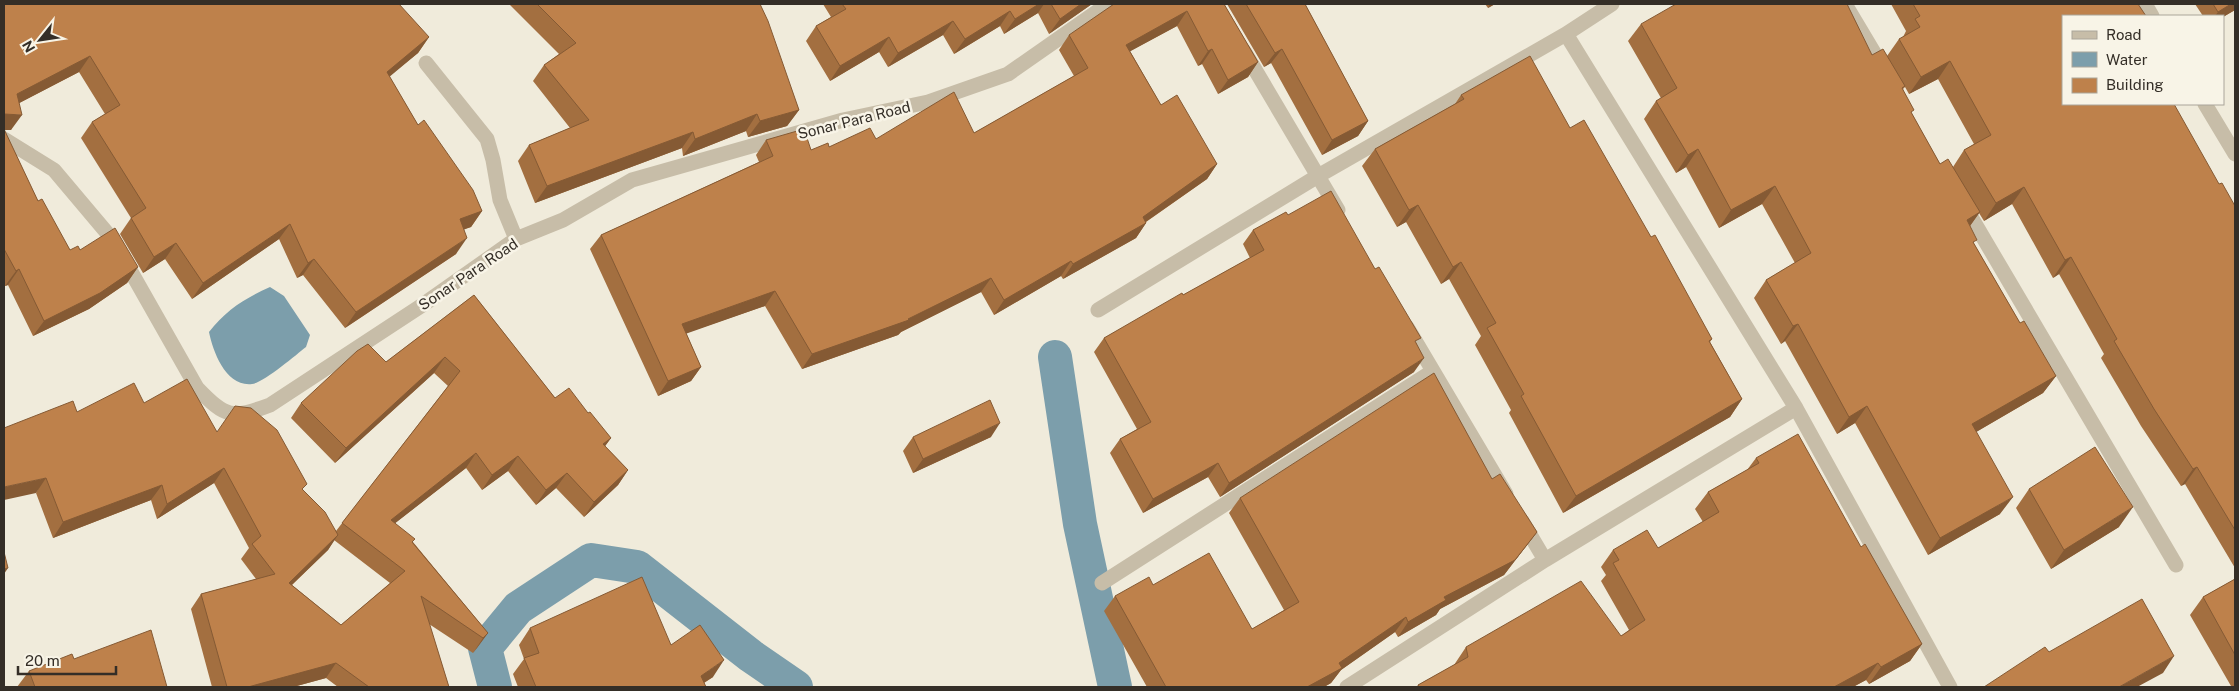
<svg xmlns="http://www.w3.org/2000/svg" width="2239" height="691" viewBox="0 0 2239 691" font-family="'Public Sans',sans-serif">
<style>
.water{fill:#7c9eab}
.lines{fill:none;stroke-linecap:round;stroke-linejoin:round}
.canal{stroke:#7c9eab;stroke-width:34}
.minor{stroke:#c7bda8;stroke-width:15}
.wall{fill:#a36f40;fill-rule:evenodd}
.shaded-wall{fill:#855a34}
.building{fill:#be814b;stroke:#855a34}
.labels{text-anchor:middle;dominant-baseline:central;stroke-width:5;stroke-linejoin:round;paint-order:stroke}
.street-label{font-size:15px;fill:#342e27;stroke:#f8f4e7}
</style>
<rect width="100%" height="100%" fill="#f0ebdb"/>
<path class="water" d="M270,287L284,296L310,335L306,347C296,355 263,383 252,384C226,387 213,352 209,332C226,310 245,298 270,287Z"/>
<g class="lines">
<path class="canal" d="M1055,357L1080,524L1115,687
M495,687L485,648L518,608L591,560L637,567L751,656L796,687"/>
<path class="minor" d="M1845,4L1885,71
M2145,4L2152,16
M1566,34L1796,408L1950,687
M1244,51L1338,210
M426,63L487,139L493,160L500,200L516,239
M2205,104L2235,154
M4,139L54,170L113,240L197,388C226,418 232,419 270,405L424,304L516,239L563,220L632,180L843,120L928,102L1008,74L1108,4
M1964,205L2176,565
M1098,310L1318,176L1566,34L1612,4
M1407,327L1506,494
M1522,521L1545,560
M1102,583L1433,371
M1347,687L1545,560L1796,408"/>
</g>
<path class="wall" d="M4,4L429,37L418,53L389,76L418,125L482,211L471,227L464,229L456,254L345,328L303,275L297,278L279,239L192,299L165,259L143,273L120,234L131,218L81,138L92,122L105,114L79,72L19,103L11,130H4L38,201L70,250H80L138,267L127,283L89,309L33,336L8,285L5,286L4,284Z
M509,4H760L799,110L787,126L748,137L746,131L683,156L682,148L535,203L518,161L529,145L570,128L533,81L544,65L559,54Z
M823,4H1092L1049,34L1038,13L1004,34L1000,26L954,54L943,35L888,67L879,52L830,81L806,41L816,26L831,17Z
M1224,4L1258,62L1248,77L1218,94L1202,64L1198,66L1177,26L1130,51L1161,105L1217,164L1207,179L1146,222V223L1136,238L1063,279L1061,276L994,315L981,292L901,332L898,335L802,369L765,306L686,333L701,367L691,381L658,396L590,249L601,235L759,162L756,155L766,140L811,150L876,139L974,133L1074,76L1059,50L1069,35Z
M1227,4H1305L1368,121L1358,136L1322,155L1271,63L1264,67Z
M1485,4H1495L1488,8Z
M1891,4H2138L2063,16L2219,184L2235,206V568L2185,484L2181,486L2141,426L2101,358L2104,354L2059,274L2053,278L2012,204L1984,221L1979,213L1970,226L1974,244L2020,323L2056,376L2043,393L1976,432L2000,514L1928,555L1855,423L1837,434L1785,341L1781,344L1754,298L1766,280L1795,263L1762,204L1719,228L1686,167L1676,173L1644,119L1656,101L1661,98L1628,41L1641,24L1872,55L1887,56L1899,39L1903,37L1906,31ZM1938,79L1974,144L1964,150L1953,167L1940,164L1912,114L1903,89L1905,87L1909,94Z
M2195,4H2235V10L2223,17V16H2203Z
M1461,95L1570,128L1651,237L1712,339L1710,342L1742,399L1730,417L1563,513L1509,413L1511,410L1475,345L1481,336L1449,279L1441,284L1406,222L1397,227L1362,166L1375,149L1455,104Z
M1288,215L1417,344L1414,372L1220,497L1208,477L1143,513L1110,453L1120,439L1137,429L1094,352L1104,338L1183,295L1250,258L1243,244L1253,230Z
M474,295L555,398L588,413L611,438L605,446L628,470L618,485L584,517L556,488L536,505L508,471L482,490L466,468L395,523L413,542L488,633L473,653L429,624L449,687H338L326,678L293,687H212L191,609L201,594L256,579L241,559L249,548L214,483L157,519L151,500L53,538L36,493L77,412L144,403L217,432L303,490L336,531L448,386L434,373L335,463L291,418L301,403L386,362ZM334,540L390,583L341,625L292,585L328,550Z
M913,437H991L913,473L903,451Z
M1756,458L1861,547L1922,644L1910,661L1869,684L1866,680L1853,687H1417L1418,685L1454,665L1466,647L1621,636L1629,630L1601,581L1606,575L1601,567L1613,550L1658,548L1703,522L1695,509L1708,492L1747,470Z
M1492,479L1537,532L1504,575L1440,609L1436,615L1398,637L1395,632L1341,670L1331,683L1324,687H1147L1104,611L1115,596L1153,585L1252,629L1284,610L1229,513L1240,498Z
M2029,489L2119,527L2051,569L2016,508Z
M2235,579V687H2229L2231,686L2190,615L2203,597Z
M530,628L671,645L713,677L704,683L706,687H518L513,674L524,659L519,645Z
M74,659L167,687H17L29,671Z"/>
<path class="shaded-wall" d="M1039,4H1044L1038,13L1004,34L1015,19Z
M1081,4H1092L1049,34L1060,19Z
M1490,4H1495L1488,8Z
M2231,4H2235V10L2223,17V16H2215L2218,12Z
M1010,11L1000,26L954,54L965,39Z
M1187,11L1177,26L1116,59L1126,45Z
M953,21L943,35L888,67L898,53Z
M429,37L418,53L376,88L387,72Z
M889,37L879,52L830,81L840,66Z
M1212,49L1202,64L1198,66L1208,51Z
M1282,49L1271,63L1264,67L1275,53Z
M90,56L79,72L6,110L17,94Z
M1950,61L1938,79L1909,94L1921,77Z
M1258,62L1248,77L1218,94L1228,80Z
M799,110L787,126L748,137L760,121Z
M4,114L22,115L11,130H4Z
M757,114L746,131L683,156L695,139Z
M1368,121L1358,136L1322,155L1332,140Z
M693,132L682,148L535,203L547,186Z
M1698,149L1686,167L1676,173L1688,155Z
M1217,164L1207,179L1134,230L1146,223L1136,238L1063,279L1073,264Z
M1775,186L1762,204L1719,228L1731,210Z
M2024,187L2012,204L1984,221L1996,203Z
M1418,205L1406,222L1397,227L1409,210Z
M482,211L471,227L449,235L460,219Z
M1980,212L1967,230V220Z
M290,224L279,239L192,299L203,283Z
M467,238L456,254L345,328L356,312Z
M176,243L165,259L143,273L154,257Z
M2071,257L2059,274L2053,278L2065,260Z
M314,259L303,275L297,278L308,263Z
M1071,261L1061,276L994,315L1004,300Z
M1461,262L1449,279L1441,284L1453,267Z
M138,267L127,283L89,309L33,336L44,321Z
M19,269L8,285L5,286L16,271Z
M991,278L981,292L901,332L898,335L802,369L812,354L908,319Z
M775,291L765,306L671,339L682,324Z
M1798,324L1785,341L1781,344L1793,326Z
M445,357L434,373L335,463L346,448Z
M1424,358L1414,372L1220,497L1229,483Z
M701,367L691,381L658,396L668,381Z
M2056,376L2043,393L1959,442L1972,424Z
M1742,399L1730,417L1563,513L1576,496Z
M1867,406L1855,423L1837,434L1849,417Z
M1000,423L991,437L913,473L923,459Z
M611,438L600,453L603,444Z
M476,453L466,468L380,535L391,520Z
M518,456L508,471L482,490L492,475Z
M1218,463L1208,477L1143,513L1153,499Z
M2197,467L2185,484L2181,486L2193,469Z
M224,468L214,483L157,519L167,504Z
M628,470L618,485L584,517L594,502Z
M567,473L556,488L536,505L546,490Z
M46,478L36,493L4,500V487Z
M162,485L151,500L53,538L63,522Z
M2013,497L2000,514L1928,555L1940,538Z
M2133,507L2119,527L2051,569L2064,550Z
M1537,532L1504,575L1440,609L1436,615L1398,637L1408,622Z
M338,535L328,550L278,598L289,583Z
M8,568L4,574V569Z
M1406,617L1395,632L1341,670L1331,683L1324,687H1307L1339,663Z
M488,633L477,648L473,653L483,638Z
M1922,644L1910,661L1869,684L1881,667Z
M2174,656L2163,673L2137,687H2119Z
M724,660L713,677L697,687L701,676Z
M336,663L326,678L293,687H248Z
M1878,663L1866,680L1853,687H1834Z"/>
<path class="building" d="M4,4H399L429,37L387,72L418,125L424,120L473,190L482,211L460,219L467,238L356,312L314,259L308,263L290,224L203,283L176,243L154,257L131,218L146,208L92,122L120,105L90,56L17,94L22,115L4,114Z
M537,4H760L768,21L799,110L760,121L757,114L695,139L693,132L547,186L529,145L589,120L544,65L576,43Z
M842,4H1039L1015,19L1010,11L965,39L953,21L898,53L889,37L840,66L816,26L846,9Z
M1051,4H1081L1060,19Z
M1114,4H1224L1258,62L1228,80L1212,49L1208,51L1187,11L1126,45L1161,105L1177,95L1217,164L1143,217L1146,223L1073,264L1071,261L1004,300L991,278L908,319L909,320L812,354L775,291L682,324L701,367L668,381L601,235L773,156L766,140L804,129L811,150L828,143L829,147L870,128L876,139L954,92L974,133L1088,68L1069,35Z
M1246,4H1305L1368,121L1332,140L1282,49L1275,53Z
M1676,4H1847L1872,55L1883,49L1905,86L1902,88L1914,110L1911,112L1940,164L1948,159L1980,212L1967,220L1977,240L1973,242L2020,323L2024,321L2056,376L1972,424L2013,497L1940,538L1867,406L1849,417L1798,324L1793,326L1766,280L1811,253L1775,186L1731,210L1698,149L1688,155L1656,101L1677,88L1641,24Z
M1913,4H2138L2146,16H2063V104H2174L2219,184L2222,183L2235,206V530L2197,467L2193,469L2154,409L2114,341L2117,339L2071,257L2065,260L2024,187L1996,203L1964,150L1991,135L1950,61L1921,77L1899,39L1920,27L1915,19L1920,16Z
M2213,4H2231L2218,12Z
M1530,56L1570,128L1584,120L1651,237L1655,235L1712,339L1709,341L1742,399L1576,496L1521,396L1524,394L1487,328L1496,323L1461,262L1453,267L1418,205L1409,210L1375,149L1464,99L1461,95Z
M4,129L38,201L42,199L70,250L78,246L80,250L115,228L138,267L100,293L44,321L19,269L16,271L4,249Z
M1331,191L1375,269L1379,267L1421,338L1415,341L1424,358L1229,483L1218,463L1153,499L1120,439L1151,422L1104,338L1182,293L1183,295L1264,250L1253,230L1286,212L1288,215Z
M474,295L555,398L569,388L588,413L590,412L611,438L603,444L628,470L594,502L567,473L546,490L518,456L492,475L476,453L391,520L415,539L412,542L488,633L483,638L421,596L449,687H369L336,663L248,687H227L201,594L275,574L252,544L261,536L224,468L167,504L162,485L63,522L46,478L4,487V428L73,401L77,412L134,383L144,403L187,379L217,432L235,406L251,408L277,430L307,484L302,489L325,512L338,535L289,583L341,625L405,571L342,523L460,371L445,357L346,448L301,403L357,351L368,344L386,362Z
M1434,373L1492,479L1500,474L1537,532L1515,560L1444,597L1446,600L1408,622L1406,617L1339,663L1342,668L1307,687H1166L1115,596L1149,577L1153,585L1209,553L1252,629L1299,602L1240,498Z
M990,400L1000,423L923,459L913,437Z
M1798,434L1861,547L1865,544L1922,644L1881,667L1878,663L1834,687H1419L1418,685L1468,657L1466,647L1581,581L1621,636L1645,620L1613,563L1619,560L1613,550L1647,530L1658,548L1719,512L1708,492L1759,463L1756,458Z
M2095,447L2133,507L2064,550L2029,489Z
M4,552L8,568L4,569Z
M642,577L671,645L700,625L724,660L701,676L706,687H536L524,658L539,653L530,628Z
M2235,579V655L2203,597Z
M2142,599L2174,656L2119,687H1984L2045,647L2049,652Z
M151,630L167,687H35L29,671L72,654L74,659Z"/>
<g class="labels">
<g class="street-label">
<text transform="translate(854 120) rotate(-14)">Sonar Para Road</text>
<text transform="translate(468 274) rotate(-34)">Sonar Para Road</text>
</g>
</g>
<rect width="2239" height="691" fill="none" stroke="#342e27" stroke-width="10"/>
<rect x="2062" y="15" width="162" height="90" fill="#f8f4e7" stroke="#aaa59a"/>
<rect x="2072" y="31" width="25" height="8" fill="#c7bda8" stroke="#aaa59a"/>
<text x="2106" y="40" font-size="15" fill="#342e27">Road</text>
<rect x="2072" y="52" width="25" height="15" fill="#7c9eab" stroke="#aaa59a"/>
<text x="2106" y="65" font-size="15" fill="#342e27">Water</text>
<rect x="2072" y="78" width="25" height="15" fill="#be814b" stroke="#aaa59a"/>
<text x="2106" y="90" font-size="15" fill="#342e27">Building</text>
<g transform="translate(40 40) rotate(240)" stroke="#f8f4e7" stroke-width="4" paint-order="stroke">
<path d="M0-4L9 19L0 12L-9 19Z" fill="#342e27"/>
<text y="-8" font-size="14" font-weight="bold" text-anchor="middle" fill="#342e27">N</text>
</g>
<path d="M18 666v8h98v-8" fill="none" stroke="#342e27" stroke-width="2.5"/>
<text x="25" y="666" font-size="15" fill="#342e27" stroke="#f8f4e7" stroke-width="4" paint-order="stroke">20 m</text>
</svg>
